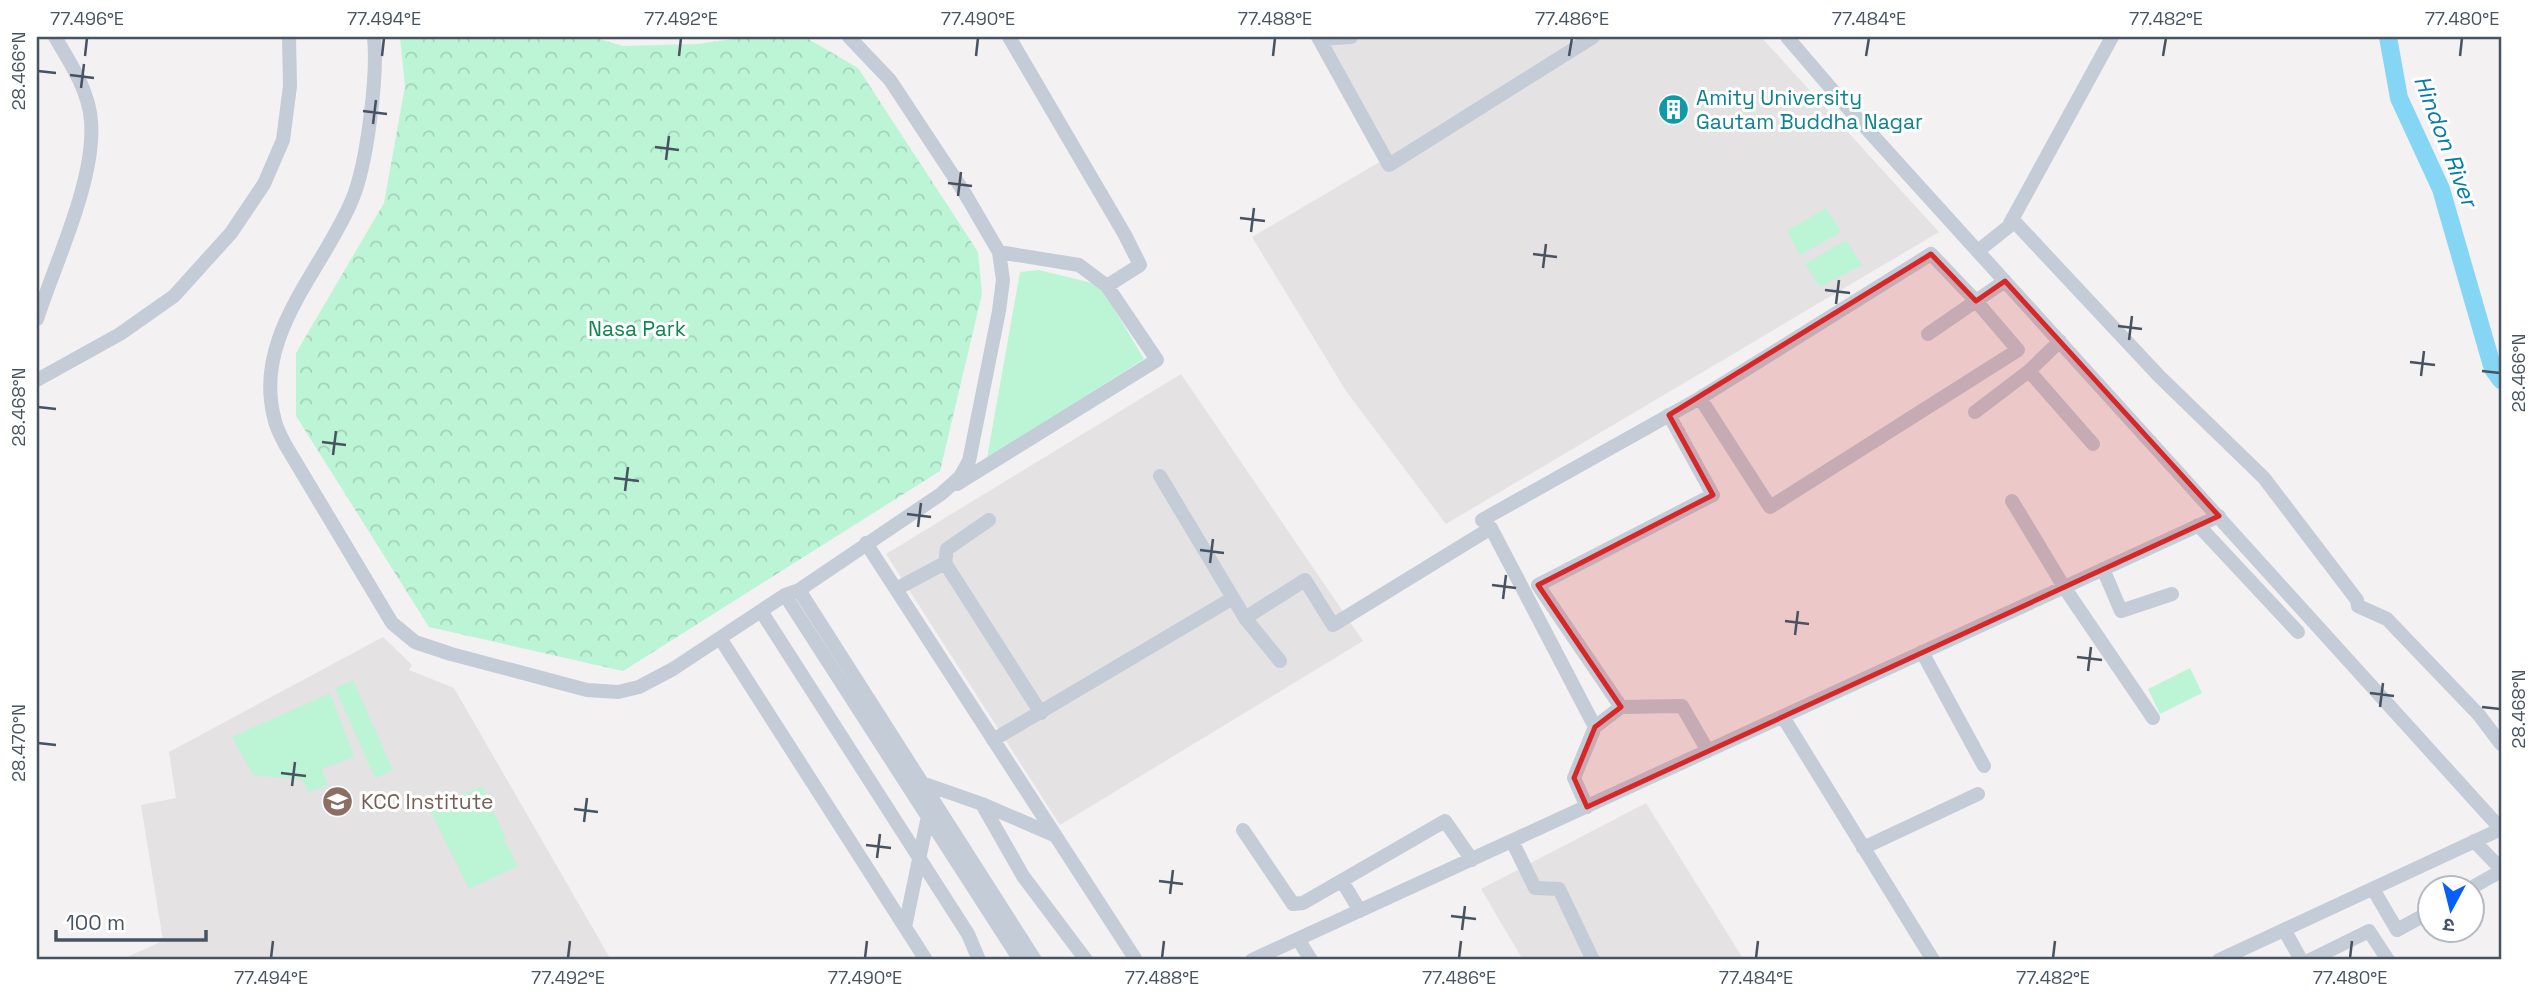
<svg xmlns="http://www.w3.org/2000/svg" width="2538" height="997" viewBox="0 0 2538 997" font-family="'Space Grotesk','Noto Sans Devanagari',sans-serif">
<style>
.education{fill:#e5e2e3}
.grass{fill:#bcf4d6}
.forest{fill:url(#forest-crowns)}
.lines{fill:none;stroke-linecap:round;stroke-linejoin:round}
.river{stroke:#85d6f5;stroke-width:18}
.minor{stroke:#c3ccd7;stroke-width:14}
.marked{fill:#d62828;fill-opacity:0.2;stroke:#d62828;stroke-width:5;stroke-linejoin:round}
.ticks{fill:none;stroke:#475361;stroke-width:2.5}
.labels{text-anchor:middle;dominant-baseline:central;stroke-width:6;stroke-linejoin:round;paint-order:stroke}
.culture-label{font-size:21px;fill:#0d838f;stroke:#fff;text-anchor:start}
.park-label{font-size:21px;fill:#0e8652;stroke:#fff}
.education-label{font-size:21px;fill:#785e54;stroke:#fff;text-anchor:start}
.water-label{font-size:23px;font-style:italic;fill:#027ba9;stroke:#fff}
.neatline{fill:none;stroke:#475361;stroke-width:2.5}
.ticks-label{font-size:18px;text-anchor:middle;fill:#475361}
</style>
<defs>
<pattern id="forest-crowns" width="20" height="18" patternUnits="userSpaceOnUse" patternTransform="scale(1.75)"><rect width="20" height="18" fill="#bcf4d6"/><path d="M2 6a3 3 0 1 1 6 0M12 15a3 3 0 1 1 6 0" fill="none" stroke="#a3d3ba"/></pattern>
</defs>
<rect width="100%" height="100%" fill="#f3f1f1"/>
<path class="education" d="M1317,37H1761L1939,232L1446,524L1346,391L1252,237L1388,157Z
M1181,374L1363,641L1060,825L886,554Z
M383,637L412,665L409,670L454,688L611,960H120L163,941L141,805L176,798L169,752Z
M1646,803L1744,960H1523L1481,889Z"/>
<path class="grass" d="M1826,208L1841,232L1800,255L1787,231Z
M1846,240L1862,265L1820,287L1805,264Z
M1039,270L1100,285L1144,359L987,458L1020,272Z
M2190,668L2202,693L2160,714L2148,689Z
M353,680L393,770L375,778L335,688Z
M330,693L354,757L322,769L328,785L309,792L302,780L253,775L232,737Z
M482,786L506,839L493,846L505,841L518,866L469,889L430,810Z"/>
<path class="forest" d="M400,37H593L623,46L697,44L747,37H805L858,68L978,252L982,294L940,471L623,671L429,627L296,416V353L384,203L405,86Z"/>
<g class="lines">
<path class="river" d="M2388,37L2399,98L2441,189L2493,369L2501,380"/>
<path class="minor" d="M374,37C378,75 367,165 352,200C322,272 251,337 275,421C277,430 282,438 286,446L392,623L415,642L451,654L587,690L618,692L639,687L673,669L785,595L799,590L941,494L960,477L969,461L999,311L1003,280L999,252L964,192L890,80L849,37
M1009,37L1125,235L1140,265L1107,286
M1318,37L1389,165L1593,37
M1787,37L1847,107L2501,829
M1319,39L1351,37
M2012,219L2159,376L2264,478L2357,600L2358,606L2387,619L2479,715L2501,744
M1978,251L2008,227L2112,37
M37,319C55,263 96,179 91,121C89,91 70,62 55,37
M1928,334L2005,281
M2029,371L2093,444
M37,380L120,334L174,296L231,233L264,184L283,140L290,86L289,37
M1975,412L2029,371L2060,341
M1160,476L1245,618L1305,580L1333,625L1491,528L1595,727
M957,484L1157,360L1107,286L1079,265L999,252
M2012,501L2064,587L2153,718
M1482,520L1700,398L1931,254L1976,301L2018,350L1770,507L1700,398
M2198,525L2298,632
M866,543L1136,960
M945,563L1041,713
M2103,569L2121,611L2172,594
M896,589L945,563L947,549L989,520
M799,590L1035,960
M785,595L1020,960
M761,611L968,934L979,960
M1245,618L1280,661
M720,638L926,960
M1922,652L1984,766
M1621,707L1538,585L1713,495L1669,415
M1783,717L1933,960
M993,740L1233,598
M922,783L982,804L1054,835
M982,804L1023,876L1086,960
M1587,807L1574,778L1595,727L1621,707L1682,706L1708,751
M1243,830L1293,904L1303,903L1445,821L1472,860
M1512,841L1535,888L1559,889L1593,960
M2474,841L2501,869
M1863,848L1978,794
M1342,881L1360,911
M2471,888L2501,871
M2373,889L2397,930L2430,912
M905,927L928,816
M2285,931L2301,960
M1298,939L1311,960
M1252,960L2219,516
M2219,960L2501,829
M2310,960L2369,931L2388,960"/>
</g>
<path class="marked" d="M1931,254L1976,301L2005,281L2219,516L1587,807L1574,778L1595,727L1621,707L1538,585L1713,495L1669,415Z"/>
<path class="ticks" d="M85,56L87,38M382,56L384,38M679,56L681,38M976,56L978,38M1273,56L1275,38M1569,56L1572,38M1866,56L1869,38M2163,56L2166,38M2460,56L2462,38M38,71L56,73M70,75L94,78M81,88L84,64M363,111L387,114M373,124L376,100M655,147L679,150M666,160L669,136M948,183L972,186M958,196L961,172M1240,218L1265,221M1251,232L1254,208M1533,254L1557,257M1543,268L1546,244M1825,290L1850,293M1836,304L1839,280M2118,326L2142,329M2129,340L2132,316M2410,362L2435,365M2482,371L2500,373M2421,376L2424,351M38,407L56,409M322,442L346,445M333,455L336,431M614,478L639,481M625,491L628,467M907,514L931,517M918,527L921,503M1200,550L1224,553M1210,563L1213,539M1492,585L1516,588M1503,599L1506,575M1785,621L1809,624M1795,635L1798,611M2077,657L2102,660M2088,671L2091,647M2370,693L2394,696M2380,707L2383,683M2482,707L2500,709M38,743L56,745M281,773L306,776M292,786L295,762M574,809L598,812M584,822L587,798M866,845L891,848M877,858L880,834M1159,881L1183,884M1170,894L1173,870M1451,916L1476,919M1462,930L1465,906M271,958L273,941M568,958L570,941M865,958L867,941M1162,958L1164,941M1459,958L1461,941M1756,958L1758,941M2053,958L2055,941M2350,958L2352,941"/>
<defs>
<symbol id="building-disc" viewBox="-11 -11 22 22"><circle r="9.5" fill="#0f9aa8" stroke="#fff"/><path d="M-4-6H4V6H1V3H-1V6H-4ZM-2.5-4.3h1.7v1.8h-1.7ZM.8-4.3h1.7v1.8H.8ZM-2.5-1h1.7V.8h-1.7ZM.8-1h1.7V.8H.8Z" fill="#fff"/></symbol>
<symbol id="university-disc" viewBox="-11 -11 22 22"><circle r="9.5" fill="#8d6e63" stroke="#fff"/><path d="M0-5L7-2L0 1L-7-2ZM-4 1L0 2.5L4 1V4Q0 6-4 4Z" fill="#fff"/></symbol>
</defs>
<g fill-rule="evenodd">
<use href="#building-disc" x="1656" y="92" width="35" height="35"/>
<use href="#university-disc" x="320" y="784" width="35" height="35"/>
</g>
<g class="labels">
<g class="culture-label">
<text x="1696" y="97">Amity University<tspan x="1696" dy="24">Gautam Buddha Nagar</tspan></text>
</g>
<g class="park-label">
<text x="637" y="328">Nasa Park</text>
</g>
<g class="education-label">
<text x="361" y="801">KCC Institute</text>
</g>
<g class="water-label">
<text transform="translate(2446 141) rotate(69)">Hindon River</text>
</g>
</g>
<rect width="2538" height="997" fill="none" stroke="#ffffff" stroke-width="77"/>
<g transform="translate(2451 909) rotate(187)"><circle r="33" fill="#ffffff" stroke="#b5bac0" stroke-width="2"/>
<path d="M0-5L12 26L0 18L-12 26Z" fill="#065ff8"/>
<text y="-10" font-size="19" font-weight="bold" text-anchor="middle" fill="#475361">उ</text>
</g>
<path d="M56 930v10h150v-10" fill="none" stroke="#475361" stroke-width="3.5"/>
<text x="66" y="930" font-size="21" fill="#475361" stroke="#ffffff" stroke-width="5" paint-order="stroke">100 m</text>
<rect x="38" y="38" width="2462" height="920" class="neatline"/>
<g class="ticks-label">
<text x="87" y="25">77.496°E</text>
<text x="384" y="25">77.494°E</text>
<text x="681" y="25">77.492°E</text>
<text x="978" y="25">77.490°E</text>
<text x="1275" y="25">77.488°E</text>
<text x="1572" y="25">77.486°E</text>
<text x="1869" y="25">77.484°E</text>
<text x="2166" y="25">77.482°E</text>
<text x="2462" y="25">77.480°E</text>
<text transform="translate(19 71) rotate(-90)" y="6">28.466°N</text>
<text transform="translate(2519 373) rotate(-90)" y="6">28.466°N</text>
<text transform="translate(19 407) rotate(-90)" y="6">28.468°N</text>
<text transform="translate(2519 709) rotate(-90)" y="6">28.468°N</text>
<text transform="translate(19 743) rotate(-90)" y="6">28.470°N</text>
<text x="271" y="984">77.494°E</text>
<text x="568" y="984">77.492°E</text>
<text x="865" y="984">77.490°E</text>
<text x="1162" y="984">77.488°E</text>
<text x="1459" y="984">77.486°E</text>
<text x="1756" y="984">77.484°E</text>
<text x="2053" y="984">77.482°E</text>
<text x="2350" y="984">77.480°E</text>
</g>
</svg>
